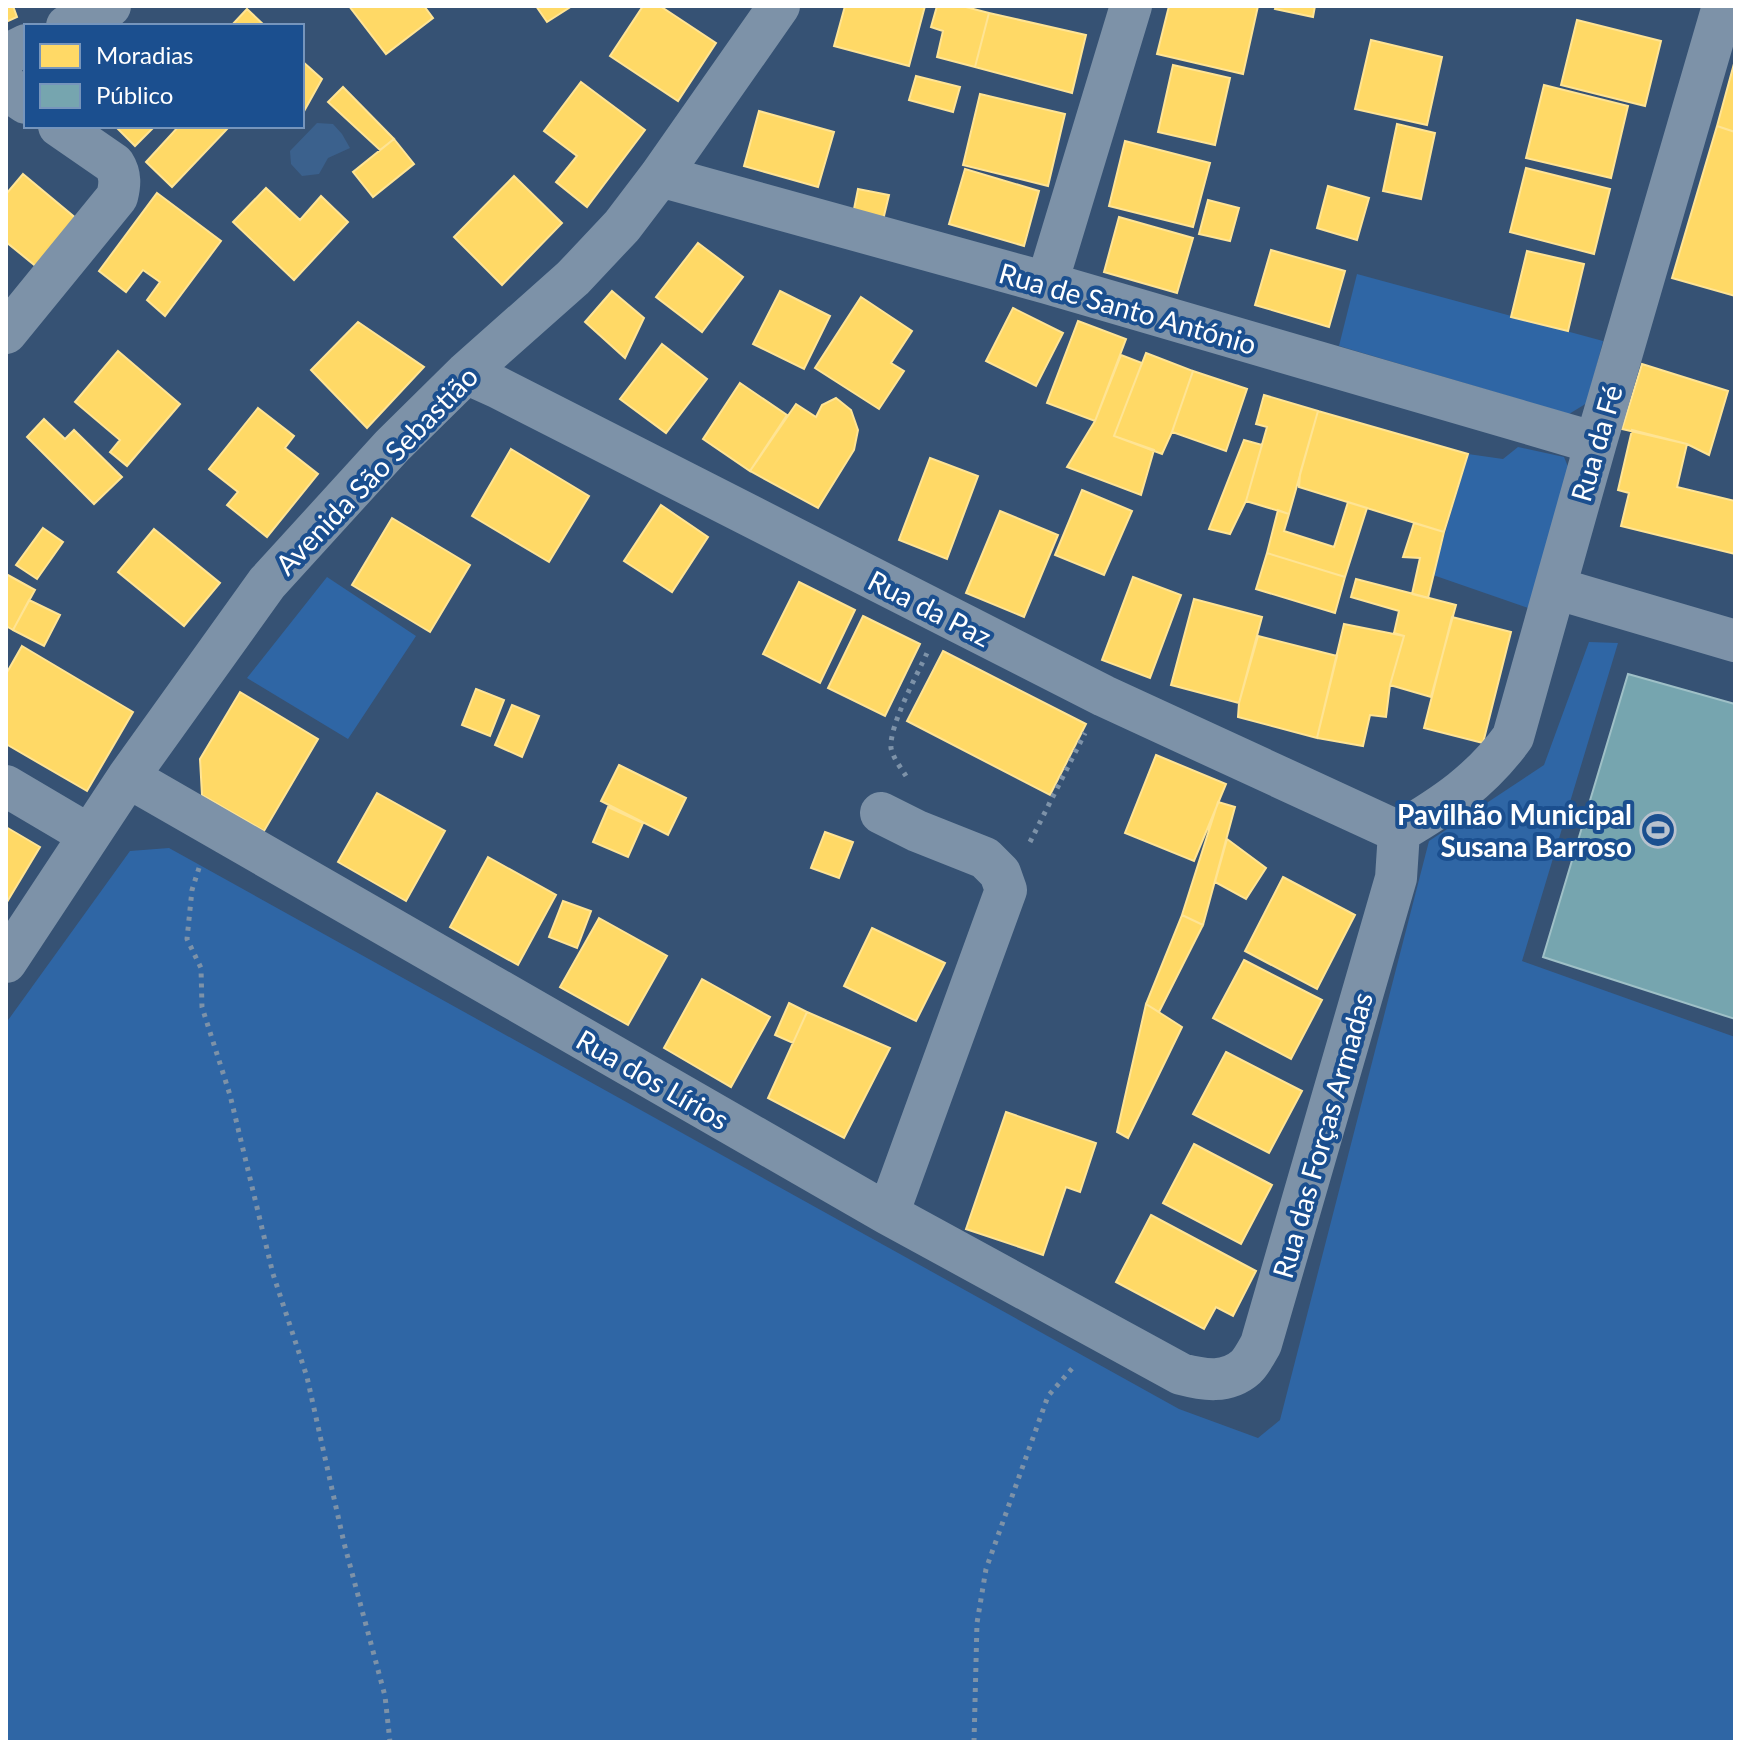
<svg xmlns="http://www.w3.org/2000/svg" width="1741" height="1748" viewBox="0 0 1741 1748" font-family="Lato,sans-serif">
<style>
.green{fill:#2f66a5}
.water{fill:#3b618d}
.homes{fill:#ffd966;stroke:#ffe494;stroke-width:2}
.public{fill:#76a5af;stroke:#9fc0c7;stroke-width:2}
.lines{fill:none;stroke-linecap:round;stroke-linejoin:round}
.path{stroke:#7d92a8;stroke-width:5;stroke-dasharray:4 6;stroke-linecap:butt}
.minor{stroke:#7d92a8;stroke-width:42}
.labels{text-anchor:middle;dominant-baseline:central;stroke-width:8;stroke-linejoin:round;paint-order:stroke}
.street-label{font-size:28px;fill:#fff;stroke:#1b4f8f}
.poi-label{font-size:28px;font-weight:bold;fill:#fff;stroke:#1b4f8f;text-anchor:end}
</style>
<rect width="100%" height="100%" fill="#365274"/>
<path class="green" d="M1357,274L1603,341L1587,403L1569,414L1339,346Z
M1518,447L1564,457L1571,474L1531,609L1433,575L1468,454L1503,459Z
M327,577L416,636L348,739L247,678Z
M1589,642L1618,643L1522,961L1735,1037V1742H6V1023L130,851L169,848L1179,1409L1258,1438L1280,1420L1429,841L1544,765Z"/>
<path class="water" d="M317,123L333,124L342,134L350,148L328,158L319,174L302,176L291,164L290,151Z"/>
<path class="homes" d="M6,6H13L17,17L6,22Z
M349,6H424L433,18L386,54Z
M536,6H572L547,22Z
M643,6H660L716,43L678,101L610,56Z
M845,6H925L909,66L834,46Z
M937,6H962L989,13L975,67L937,57L943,31L931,27Z
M1169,6H1258L1243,74L1157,54Z
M1276,6H1315L1313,17L1275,9Z
M247,9L265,26H231Z
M989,13L1086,35L1072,93L975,67Z
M1577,20L1661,41L1645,106L1561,85Z
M1371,40L1442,57L1427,125L1355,109Z
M1735,60V132L1717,126Z
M302,61L322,79L303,113L302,112Z
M1173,65L1230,78L1215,145L1158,132Z
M916,76L960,87L953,112L909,100Z
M581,82L645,130L587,207L556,182L577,156L544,131Z
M1544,85L1628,106L1611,178L1526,158Z
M343,87L394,139L380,150L328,102Z
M980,94L1065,114L1048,186L963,165Z
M759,111L834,132L818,187L744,166Z
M1397,124L1435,133L1421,199L1383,191Z
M115,126H155L135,146Z
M179,126L229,127L172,187L146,162Z
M1717,126L1735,132V296L1672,278Z
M394,139L414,164L373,197L353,172Z
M1125,141L1210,163L1193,227L1109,206Z
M1526,168L1610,189L1594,254L1510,232Z
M965,169L1039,191L1024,246L949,224Z
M23,174L78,220L38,268L6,242V194Z
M514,176L562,223L502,285L454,237Z
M1328,186L1369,198L1357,240L1317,228Z
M266,188L300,220L321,196L348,222L294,280L233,222Z
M858,189L889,195L883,220L853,214Z
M157,193L221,241L165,316L147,300L160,282L143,270L126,292L99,271Z
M1208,200L1239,208L1230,241L1199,234Z
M1119,217L1193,238L1177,293L1104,272Z
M698,243L743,277L702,332L656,297Z
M1271,250L1345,271L1329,327L1255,305Z
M1527,251L1584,264L1568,331L1511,317Z
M612,291L644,318L625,358L585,322Z
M780,291L830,316L804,369L753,344Z
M861,297L912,331L891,363L904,371L879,409L815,368Z
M1013,308L1063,333L1036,386L986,361Z
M1078,321L1126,339L1095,421L1047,403Z
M358,322L424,367L367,428L311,370Z
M662,344L707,379L666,433L620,399Z
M118,351L180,404L127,466L110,452L120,440L75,402Z
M1146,353L1193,371L1172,432L1162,454L1114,436Z
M1121,355L1142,363L1114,436L1154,450L1141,495L1067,467L1095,421Z
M1642,364L1728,391L1709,455L1687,444L1622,429Z
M1193,371L1247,389L1226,451L1172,432Z
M740,383L787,415L750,471L703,439Z
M1264,395L1318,411L1289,514L1246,501L1267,427L1256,424Z
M836,398L851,410L858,430L854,450L818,508L750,471L796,404L816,417L822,405Z
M258,408L294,436L285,448L318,474L267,537L227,505L238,492L209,469Z
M1318,411L1468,454L1444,532L1299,487L1300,474Z
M44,419L65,439L74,430L122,477L94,504L27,437Z
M1632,430L1687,444L1677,487L1735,501V554L1621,526L1629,493L1618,490Z
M1244,440L1262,445L1246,501L1230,534L1209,529Z
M511,449L589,496L549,562L472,516Z
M930,458L978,476L947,559L899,540Z
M1082,490L1132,511L1104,575L1055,555Z
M1348,502L1367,508L1345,577L1267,553L1278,510L1289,514L1284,531L1334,547Z
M661,505L708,537L672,592L624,561Z
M1000,511L1058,535L1024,617L966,593Z
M392,518L470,565L430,632L352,585Z
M1414,523L1444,532L1428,598L1412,594L1420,558L1403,557Z
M43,528L63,542L37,579L16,565Z
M154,529L220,583L184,626L118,572Z
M1267,553L1345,577L1335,613L1256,589Z
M6,574L35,590L13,630L6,626Z
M1133,577L1181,595L1150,678L1102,660Z
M1356,579L1456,605L1431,697L1390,685L1404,636L1394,633L1399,611L1351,597Z
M799,582L855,610L820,683L763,654Z
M1194,599L1262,617L1239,703L1171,685Z
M29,600L60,615L44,646L13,630Z
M863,616L920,644L885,716L828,688Z
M1452,617L1511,632L1483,743L1424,728Z
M1344,624L1404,636L1390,685L1386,717L1370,715L1363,746L1317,738Z
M1258,636L1337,656L1317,738L1238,717L1239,703Z
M22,646L133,712L87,791L6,744V674Z
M943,651L1086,724L1050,795L907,721Z
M476,689L504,700L490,736L462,725Z
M240,692L318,739L264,831L202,795L200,759Z
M512,705L539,716L522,757L495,745Z
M1156,755L1226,784L1194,861L1125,833Z
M619,765L686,798L668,835L601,801Z
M377,793L445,831L406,901L338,862Z
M1218,802L1235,807L1203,925L1182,915Z
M608,807L643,823L628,857L593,842Z
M6,827L40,847L7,902H6Z
M825,832L853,842L839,878L811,868Z
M1227,839L1266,868L1246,899L1215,882Z
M488,857L556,895L518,965L450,927Z
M1283,877L1355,915L1317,989L1245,951Z
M563,901L591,911L577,948L549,937Z
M1182,915L1203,925L1159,1012L1146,1004Z
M599,918L667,956L628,1025L560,987Z
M872,928L945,963L916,1021L844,986Z
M1244,960L1322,1000L1291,1059L1213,1018Z
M702,979L770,1017L731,1087L664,1048Z
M789,1003L807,1012L793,1043L775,1035Z
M1146,1004L1182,1027L1128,1138L1117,1132Z
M807,1012L890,1048L844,1138L768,1098Z
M1226,1052L1302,1091L1269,1153L1193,1114Z
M1006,1112L1096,1143L1080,1192L1066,1187L1043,1255L966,1229Z
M1194,1144L1272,1185L1241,1244L1163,1203Z
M1151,1215L1256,1271L1233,1316L1216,1307L1204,1329L1116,1282Z"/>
<path class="public" d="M1628,674L1735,704V1019L1543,957Z"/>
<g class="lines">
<path class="path" d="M906,776C901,768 893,758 891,748C889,726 917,675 927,653
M1030,842L1085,733
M199,868L192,890L187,939L201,968L202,1007L230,1095L273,1274L307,1377L344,1543L385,1696L390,1742
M974,1742L977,1623L986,1569L1048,1396L1075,1365"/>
<path class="minor" d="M67,26L110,6
M6,55L26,45
M6,84L17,97L26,103
M660,176L1047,283L1575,437L1596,442
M1047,283L1131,6
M6,333L117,197C120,185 121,175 114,164L59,126
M466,373L497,387L1104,696L1399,832
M1555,588L1735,641
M128,777L888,1214L1181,1374C1204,1380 1227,1384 1246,1367C1252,1361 1257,1351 1261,1344L1396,878L1399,832
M6,786L89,835
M881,813L917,831L985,858L1000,873L1006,890L888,1214
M1399,832C1445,805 1481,781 1513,737L1596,442L1723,6
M6,962L128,777L267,583L392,446L466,373L573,278L622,226L660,176L779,6"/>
</g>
<defs>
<symbol id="stadium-ring" viewBox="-11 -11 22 22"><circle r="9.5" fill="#1b4f8f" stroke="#b9c2ce" stroke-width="1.5"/><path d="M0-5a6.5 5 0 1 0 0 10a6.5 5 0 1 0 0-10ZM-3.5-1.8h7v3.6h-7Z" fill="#b9c2ce"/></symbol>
</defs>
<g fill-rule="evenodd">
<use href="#stadium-ring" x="1638" y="810" width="40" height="40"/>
</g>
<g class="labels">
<g class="street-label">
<text transform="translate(1128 308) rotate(16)">Rua de Santo António</text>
<text transform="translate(1596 443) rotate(-74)">Rua da Fé</text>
<text transform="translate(376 470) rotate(-46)">Avenida São Sebastião</text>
<text transform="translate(930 608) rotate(27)">Rua da Paz</text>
<text transform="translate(653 1079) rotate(30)">Rua dos Lírios</text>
<text transform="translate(1322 1135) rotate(-74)">Rua das Forças Armadas</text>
</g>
<g class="poi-label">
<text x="1632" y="814">Pavilhão Municipal<tspan x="1632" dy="32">Susana Barroso</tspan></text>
</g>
</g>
<rect width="1741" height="1748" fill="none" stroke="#ffffff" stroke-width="16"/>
<rect x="24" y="24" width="280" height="104" fill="#1b4f8f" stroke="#7695bc" stroke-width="2"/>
<rect x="40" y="44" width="40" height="24" fill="#ffd966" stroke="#7695bc" stroke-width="2"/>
<text x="96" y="64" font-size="24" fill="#ffffff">Moradias</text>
<rect x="40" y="84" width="40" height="24" fill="#76a5af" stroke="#7695bc" stroke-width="2"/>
<text x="96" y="104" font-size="24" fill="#ffffff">Público</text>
</svg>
